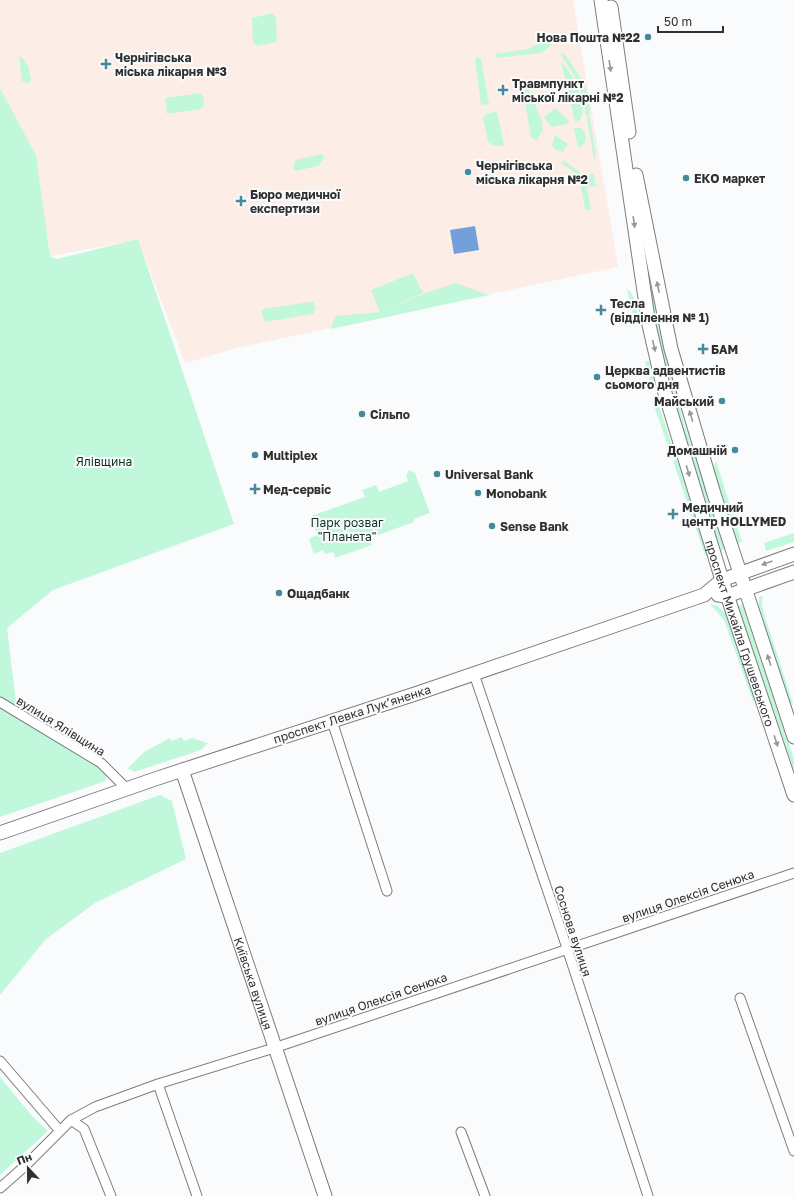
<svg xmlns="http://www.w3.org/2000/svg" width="794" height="1196" viewBox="0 0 794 1196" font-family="'Golos Text',sans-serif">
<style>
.medical{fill:#fceee7}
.green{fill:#c1f8db}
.water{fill:#739fdb}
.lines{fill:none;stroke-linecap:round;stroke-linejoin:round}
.minor-casing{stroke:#7c7d7e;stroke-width:11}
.secondary-casing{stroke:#7c7d7e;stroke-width:15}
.minor{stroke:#fff;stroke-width:9}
.secondary{stroke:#fff;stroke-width:13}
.oneway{fill:#989898}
.poi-dot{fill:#47899a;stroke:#fafbfd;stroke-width:1.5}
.labels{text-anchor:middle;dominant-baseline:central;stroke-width:4;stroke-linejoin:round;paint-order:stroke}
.poi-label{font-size:12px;font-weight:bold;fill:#303031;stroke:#fafbfd;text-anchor:start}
.park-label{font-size:12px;fill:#0e3423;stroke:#fafbfd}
.street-label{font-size:12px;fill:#303031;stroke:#fafbfd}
</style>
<rect width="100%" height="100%" fill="#fafbfd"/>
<path class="medical" d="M0,0H573L618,267L241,347L185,363L138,240L50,256L36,155L0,88Z"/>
<path class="green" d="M272,13L276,18L277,42L257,46L253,43L252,18Z
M550,38L558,39L542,53L496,58L495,54L528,49Z
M563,53C576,68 595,96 589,117L586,116L580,85L561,55Z
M19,56C29,62 29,69 31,80L29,83L22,81Z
M478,57L481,59L489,104L481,105L475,62V59Z
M561,61C572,73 589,104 580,120L575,122Z
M527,85L541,119L543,130L536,141L531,137L522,86Z
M0,88L36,155L50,256L57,259L138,239L234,524L53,590L7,628L18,719L44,731L107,770L106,781L0,817Z
M200,93L203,96L204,106L200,109L167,114L165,98Z
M555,108L569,121L567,124L551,127L544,117Z
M497,111L504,145C497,147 493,146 488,142L483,118L486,114Z
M588,117L590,118L596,156L594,160L587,119Z
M574,128H581C588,135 588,144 578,148Z
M555,135L568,144L563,152L556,150L552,145Z
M321,154L325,157L318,166L296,171L293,169L295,160Z
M563,160L584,175L594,174L596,186L587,187L591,209L585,210L579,176L561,163Z
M413,273L423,293L381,311L426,293L456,283L489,295L331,329L335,316L380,312L371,290Z
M649,273L670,371L684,423L725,549L720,551L679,418L658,340L647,279Z
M627,289C635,293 641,319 636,327Z
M310,302H313L316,308L313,314L265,322L261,311L263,309Z
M645,361H649L654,383L652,390Z
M652,400L659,406L676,457L672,458Z
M677,459L708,554L705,555L673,461Z
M716,461L742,542L737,544L713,467Z
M409,470L415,473L430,513L414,519V522L370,538L372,545L335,558L333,552L325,554L323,550L314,554L309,539L317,535L311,516L365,497L362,490L376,485L379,492L408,481L406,476Z
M794,533V542L766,551L764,543Z
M761,596L763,597L762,604L764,614L793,703L790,704L758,610L759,597Z
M710,604L718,606L728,616L756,700L753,701L724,620Z
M741,604L746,611L794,759V771L739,607Z
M182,737L184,741L192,738L208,743L201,750L134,772L130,769H127L144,752L170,738L171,741Z
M160,795L172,801L186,859L95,903L46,939L0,995V853Z
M0,1077L33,1117L48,1131L0,1175Z"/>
<path class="water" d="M475,226L479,250L454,254L450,230Z"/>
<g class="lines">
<defs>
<path id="minor" d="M474,674L564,939L648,1196
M0,702L101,763L126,788
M332,721L387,891
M740,998L794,1151
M0,1061L60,1131
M158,1084L197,1196
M71,1120L84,1129L111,1196
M461,1132L485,1196
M0,1188L25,1166L71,1120L95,1107L158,1084L274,1048L794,873"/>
<g id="secondary">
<path id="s1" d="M601,0L649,325L664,390L722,580L794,795"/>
<path d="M611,7L629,132"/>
<path d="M636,175L671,349L714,494L794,737"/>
<path d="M718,595L727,596L794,572"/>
<path id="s2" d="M182,770L325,1196"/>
<path d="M0,833L155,779L418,693L704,595L722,580L794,554"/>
</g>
</defs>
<use href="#minor" class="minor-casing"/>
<use href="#secondary" class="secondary-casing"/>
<use href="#minor" class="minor"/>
<use href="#secondary" class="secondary"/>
</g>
<defs><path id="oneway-solid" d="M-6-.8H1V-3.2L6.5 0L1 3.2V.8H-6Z"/></defs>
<g class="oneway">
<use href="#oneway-solid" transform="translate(610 66) rotate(81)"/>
<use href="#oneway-solid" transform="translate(634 222) rotate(81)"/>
<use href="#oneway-solid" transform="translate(658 287) rotate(-102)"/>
<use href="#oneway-solid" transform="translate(654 346) rotate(77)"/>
<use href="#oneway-solid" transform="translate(691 416) rotate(-107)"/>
<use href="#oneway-solid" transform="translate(688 471) rotate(73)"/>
<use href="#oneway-solid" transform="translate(767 563) rotate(160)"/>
<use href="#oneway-solid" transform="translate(769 660) rotate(-108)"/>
<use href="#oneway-solid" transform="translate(776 741) rotate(72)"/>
</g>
<g class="poi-dot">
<circle cx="648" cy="37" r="4"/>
<path d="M104 58h4v4h4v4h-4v4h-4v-4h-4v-4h4z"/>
<path d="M501 84h4v4h4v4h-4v4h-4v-4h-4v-4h4z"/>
<circle cx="468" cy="172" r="4"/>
<circle cx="686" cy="178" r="4"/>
<path d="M239 195h4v4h4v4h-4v4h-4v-4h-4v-4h4z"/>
<path d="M599 304h4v4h4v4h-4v4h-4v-4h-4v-4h4z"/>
<path d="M701 343h4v4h4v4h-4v4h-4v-4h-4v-4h4z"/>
<circle cx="597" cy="377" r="4"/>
<circle cx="722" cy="401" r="4"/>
<circle cx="362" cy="414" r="4"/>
<circle cx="735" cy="450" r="4"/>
<circle cx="255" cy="455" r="4"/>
<circle cx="437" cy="474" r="4"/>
<path d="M253 483h4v4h4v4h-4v4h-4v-4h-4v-4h4z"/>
<circle cx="478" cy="493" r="4"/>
<path d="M671 508h4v4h4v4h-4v4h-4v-4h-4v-4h4z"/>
<circle cx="492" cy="526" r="4"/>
<circle cx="279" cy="593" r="4"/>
</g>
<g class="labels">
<g class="poi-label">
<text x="640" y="37" text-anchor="end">Нова Пошта №22</text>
<text x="115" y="57">Чернігівська<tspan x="115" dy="14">міська лікарня №3</tspan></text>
<text x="512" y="83">Травмпункт<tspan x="512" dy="14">міської лікарні №2</tspan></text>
<text x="476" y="165">Чернігівська<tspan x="476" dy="14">міська лікарня №2</tspan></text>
<text x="694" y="178">ЕКО маркет</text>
<text x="250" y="194">Бюро медичної<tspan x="250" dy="14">експертизи</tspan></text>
<text x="610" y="303">Тесла<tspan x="610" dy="14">(відділення № 1)</tspan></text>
<text x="711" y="349">БАМ</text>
<text x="605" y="370">Церква адвентистів<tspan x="605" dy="14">сьомого дня</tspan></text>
<text x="714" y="401" text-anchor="end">Майський</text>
<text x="370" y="414">Сільпо</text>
<text x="727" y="450" text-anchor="end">Домашній</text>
<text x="263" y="455">Multiplex</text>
<text x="445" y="474">Universal Bank</text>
<text x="263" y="489">Мед-сервіс</text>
<text x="486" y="493">Monobank</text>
<text x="682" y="507">Медичний<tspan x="682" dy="14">центр HOLLYMED</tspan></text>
<text x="500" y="526">Sense Bank</text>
<text x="287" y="593">Ощадбанк</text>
</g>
<g class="park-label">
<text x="104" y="461">Ялівщина</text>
<text x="347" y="522">Парк розваг<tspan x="347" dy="14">"Планета"</tspan></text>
</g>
<g class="street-label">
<text stroke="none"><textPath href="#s1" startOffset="650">проспект Михайла Грушевського</textPath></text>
<text transform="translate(352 714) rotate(-18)">проспект Левка Лукʼяненка</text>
<text transform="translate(61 726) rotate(32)">вулиця Ялівщина</text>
<text transform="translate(688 896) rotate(-19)">вулиця Олексія Сенюка</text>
<text transform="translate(573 931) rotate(72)">Соснова вулиця</text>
<text stroke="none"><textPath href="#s2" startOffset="225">Київська вулиця</textPath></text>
<text transform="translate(381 999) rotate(-19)">вулиця Олексія Сенюка</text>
</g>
</g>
<g transform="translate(28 1168) rotate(338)" stroke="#fafbfd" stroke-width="3" paint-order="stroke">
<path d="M0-3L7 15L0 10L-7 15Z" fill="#303031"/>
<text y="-6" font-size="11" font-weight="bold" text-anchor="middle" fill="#303031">Пн</text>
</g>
<path d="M658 26v6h65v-6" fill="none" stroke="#303031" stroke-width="2"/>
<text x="664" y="26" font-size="12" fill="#303031" stroke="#fafbfd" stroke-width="3" paint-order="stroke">50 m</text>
</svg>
